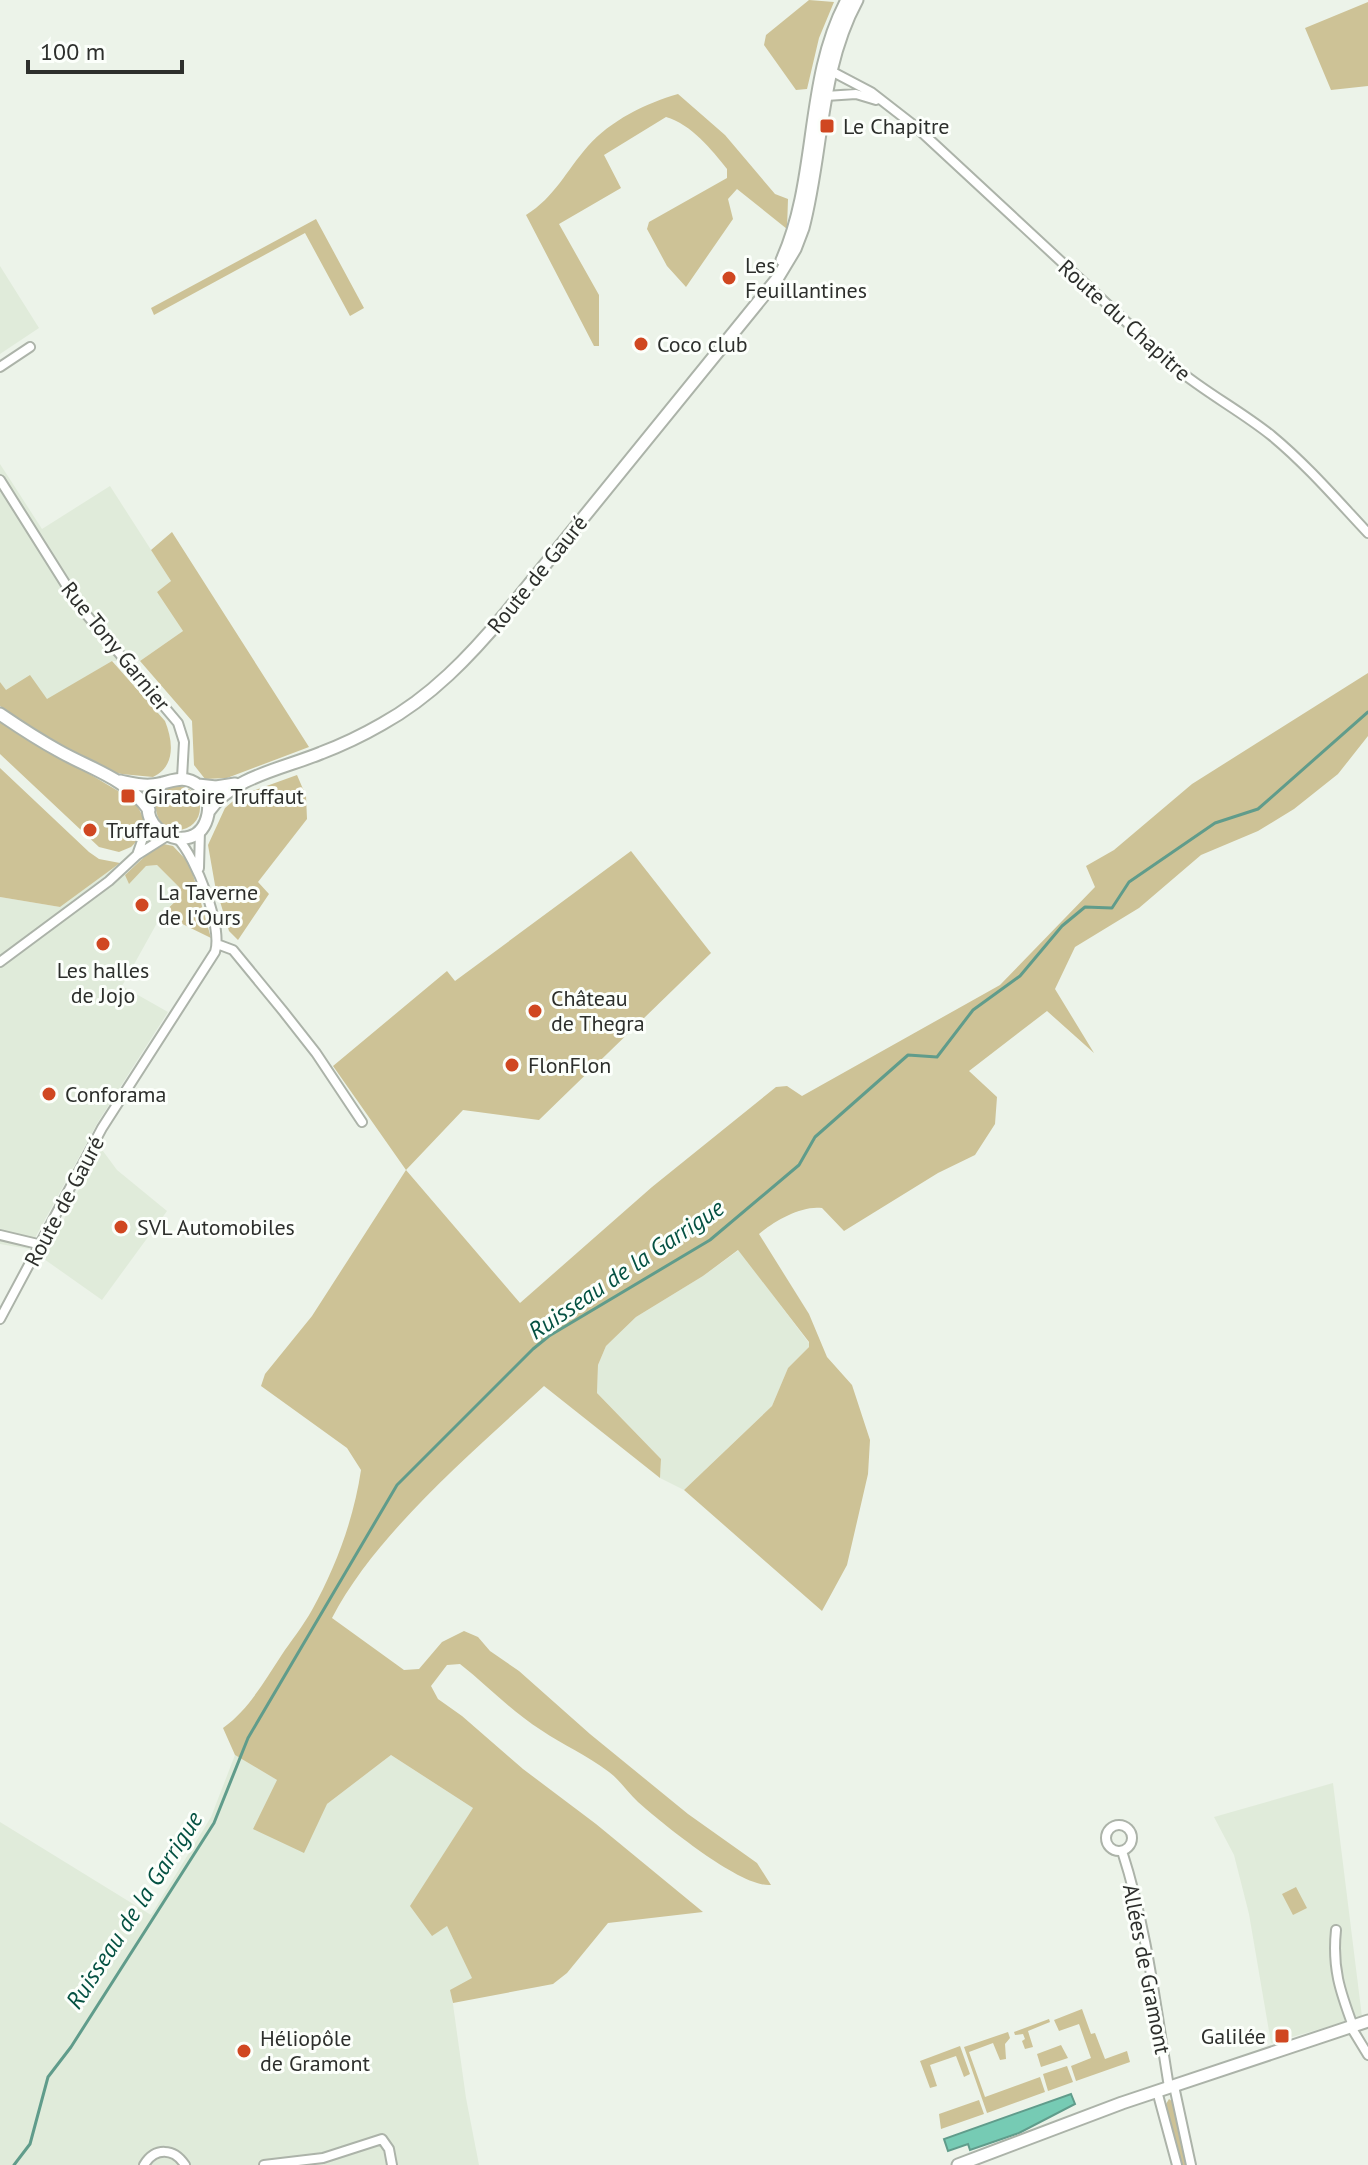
<svg xmlns="http://www.w3.org/2000/svg" width="1368" height="2165" viewBox="0 0 1368 2165" font-family="'PT Sans',sans-serif">
<style>
.built{fill:#e0ebda}
.green{fill:#cdc296}
.water{fill:#76cbb4;stroke:#609c8b;stroke-width:2}
.lines{fill:none;stroke-linecap:round;stroke-linejoin:round}
.stream{stroke:#609c8b;stroke-width:3}
.street-casing{stroke:#acb3a9;stroke-width:12}
.secondary-casing{stroke:#acb3a9;stroke-width:15}
.street{stroke:#fff;stroke-width:8}
.secondary{stroke:#fff;stroke-width:11}
.poi-dot{fill:#d04721;stroke:#fcfffb;stroke-width:3}
.labels{text-anchor:middle;dominant-baseline:central;stroke-width:6;stroke-linejoin:round;paint-order:stroke}
.poi-label{font-size:22px;fill:#2d2f2c;stroke:#fcfffb;text-anchor:start}
.street-label{font-size:22px;fill:#2d2f2c;stroke:#fcfffb}
.water-label{font-size:24px;font-style:italic;fill:#045142;stroke:#fcfffb}
</style>
<rect width="100%" height="100%" fill="#ecf3e9"/>
<path class="built" d="M0,266L39,328L0,354Z
M0,464L42,529L110,486L171,581L157,592L183,631L140,661H112L47,700L5,691L0,682Z
M120,863L129,883L146,866L157,865L179,887V897L162,914L122,986L168,1012L98,1122L29,1249L0,1244V897L60,907Z
M100,1147L117,1170L167,1211L102,1300L44,1259Z
M739,1250L809,1343V1347L788,1368L772,1406L684,1490L660,1478L661,1459L597,1393L598,1365L606,1346L636,1317L703,1276Z
M235,1755L277,1780L327,1804L391,1755L473,1808L411,1906L447,1926L473,1979L451,1990L466,2098L479,2165H0V1822L151,1915L211,1817Z
M1333,1783L1362,2017L1271,2043L1249,1914L1234,1855L1214,1817Z"/>
<path class="green" d="M809,0L834,2L819,38L807,89L796,90L764,45L766,35Z
M1368,2V86L1331,90L1305,28Z
M678,94L725,135L775,194L788,199L787,229L737,189L728,199L733,219L686,287L667,266L647,229L649,222L727,178V169C712,150 691,124 666,117L604,155L621,188L559,224L599,295V346H594L526,215C555,197 566,171 588,146C610,121 646,103 678,94Z
M316,219L364,308L350,316L305,233L154,315L151,308Z
M172,532L309,747L227,778L205,779L194,765L192,721L140,661L183,631L157,592L171,581L151,550Z
M112,661L165,721C173,741 176,766 153,777C143,776 131,775 122,774C90,769 27,726 0,706V682L6,690L30,675L47,699Z
M1368,673V736L1338,774L1294,809L1258,831L1201,855L1139,908L1075,947L1055,989L1094,1053L1047,1011L969,1071L997,1097L995,1124L975,1155L938,1173L844,1231L822,1208C802,1205 774,1221 759,1234L809,1314L827,1357L852,1385L870,1440L868,1474L847,1565L822,1611L684,1490L772,1406L788,1368L809,1347V1342L738,1250L703,1276L636,1317L606,1346L598,1365L597,1393L661,1459L660,1478L544,1386C473,1452 376,1533 332,1618L404,1670L419,1669L442,1642L464,1631L478,1637L490,1651L519,1671L590,1734L688,1814L757,1863L771,1885C741,1888 663,1824 638,1802C628,1793 620,1780 609,1772C587,1755 563,1745 541,1730C511,1711 488,1686 460,1664L447,1665L431,1686L438,1699L462,1716L523,1769L596,1824L703,1912L608,1923L567,1973L553,1984L453,2003L450,1990L472,1978L447,1926L432,1936L410,1906L473,1808L391,1755L327,1804L304,1853L253,1829L277,1780L235,1755L223,1728C249,1709 263,1683 281,1656C291,1641 303,1626 312,1610C336,1567 354,1518 361,1470L347,1448L261,1386L265,1374L312,1316L406,1170L333,1066L447,971L455,981L631,851L711,953L539,1120L463,1110L406,1170L520,1303L652,1187L776,1087L787,1086L802,1096L1000,985L1095,887L1086,866L1114,850L1192,784Z
M0,721L135,801L144,819L139,839L131,847L119,852L99,847L0,754Z
M0,768L89,852L99,859L120,863L60,907L0,897Z
M297,775L306,796L307,819L258,882L269,894L238,940L229,931L215,885L208,845L225,808L239,796Z
M156 808a22 22 0 1 1 44 0a22 22 0 1 1-44 0Z
M159,843L173,846L190,864L211,938L162,914L179,898V887L157,865L146,866L129,884L125,875Z
M1296,1887L1307,1908L1293,1915L1282,1894Z
M1082,2009L1091,2034L1095,2033L1105,2059L1127,2051L1130,2062L1076,2081L1071,2066L1091,2058L1079,2024L1059,2031L1054,2020Z
M1049,2019L1050,2022L1028,2031L1033,2047L1025,2049L1022,2041L1025,2039L1023,2034L1015,2035L1014,2032Z
M1008,2032L1010,2038L1005,2044L1006,2059L1000,2060L993,2043L969,2052L985,2097L1040,2077L1045,2092L987,2113L964,2047Z
M1061,2045L1068,2058L1041,2067L1037,2054Z
M960,2046L970,2074L964,2077L956,2056L930,2065L937,2086L930,2088L920,2061Z
M1067,2066L1073,2082L1048,2091L1043,2074Z
M1169,2099L1173,2102L1187,2165H1180L1166,2104Z
M979,2100L984,2114L941,2129L939,2114Z"/>
<path class="water" d="M1071,2094L1075,2104L1019,2133L970,2150L968,2144L948,2151L944,2139Z"/>
<g class="lines">
<path class="stream" d="M14,2165L30,2144L48,2077L71,2047L214,1823L248,1738L397,1485L533,1349L549,1336L710,1240L799,1165L815,1137L908,1055L937,1057L973,1010L1020,976L1062,926L1085,907L1112,908L1129,882L1215,823L1258,809L1368,712"/>
<defs>
<path id="street" d="M827,72H833L871,92L916,127L1176,368C1206,393 1241,411 1272,436C1307,465 1337,500 1368,533
M823,93L826,96L856,94L876,100
M0,367L30,347
M0,480L80,607L178,723L184,742L182,778
M137,855L150,818
M199,868L200,830
M217,944L233,950L283,1011L316,1053L362,1122
M0,962L109,881L137,855L167,836
M0,1235L42,1245
M0,1319L102,1128L215,952C223,927 196,857 177,838
M1106 1838a13 13 0 1 1 26 0a13 13 0 1 1-26 0Z
M1122,1851C1147,1928 1156,2008 1169,2087
M1336,1930C1332,1968 1340,1991 1353,2026
M1351,2027L1368,2055
M1174,2086L1191,2165
M1157,2091L1177,2165
M144,2165C155,2147 174,2148 185,2165
M264,2165L323,2158L382,2139L389,2149L392,2165"/>
<path id="secondary" d="M782,260C819,177 804,80 847,0
M0,714C19,727 39,740 59,751C91,769 127,779 149,810
M120,781C130,783 141,786 151,785C169,784 182,772 199,786C207,793 210,804 208,814C198,867 115,822 163,783
M198,785L216,787L235,784
M209,811C232,777 285,768 321,753C342,745 363,735 382,724C431,697 470,656 505,614L777,279L795,249L803,228C823,152 819,70 857,0
M958,2165L1122,2103L1368,2021"/>
</defs>
<use href="#street" class="street-casing"/>
<use href="#secondary" class="secondary-casing"/>
<use href="#street" class="street"/>
<use href="#secondary" class="secondary"/>
</g>
<g class="poi-dot">
<rect x="819" y="118" width="16" height="16" rx="4"/>
<circle cx="729" cy="278" r="8"/>
<circle cx="641" cy="344" r="8"/>
<rect x="120" y="788" width="16" height="16" rx="4"/>
<circle cx="90" cy="830" r="8"/>
<circle cx="142" cy="905" r="8"/>
<circle cx="103" cy="944" r="8"/>
<circle cx="535" cy="1011" r="8"/>
<circle cx="512" cy="1065" r="8"/>
<circle cx="49" cy="1094" r="8"/>
<circle cx="121" cy="1227" r="8"/>
<rect x="1274" y="2028" width="16" height="16" rx="4"/>
<circle cx="244" cy="2051" r="8"/>
</g>
<g class="labels">
<g class="poi-label">
<text x="843" y="126">Le Chapitre</text>
<text x="745" y="265">Les<tspan x="745" dy="25">Feuillantines</tspan></text>
<text x="657" y="344">Coco club</text>
<text x="144" y="796">Giratoire Truffaut</text>
<text x="106" y="830">Truffaut</text>
<text x="158" y="892">La Taverne<tspan x="158" dy="25">de l'Ours</tspan></text>
<text x="103" y="970" text-anchor="middle">Les halles<tspan x="103" dy="25">de Jojo</tspan></text>
<text x="551" y="998">Château<tspan x="551" dy="25">de Thegra</tspan></text>
<text x="528" y="1065">FlonFlon</text>
<text x="65" y="1094">Conforama</text>
<text x="137" y="1227">SVL Automobiles</text>
<text x="1266" y="2036" text-anchor="end">Galilée</text>
<text x="260" y="2038">Héliopôle<tspan x="260" dy="25">de Gramont</tspan></text>
</g>
<g class="street-label">
<text transform="translate(1125 320) rotate(42)">Route du Chapitre</text>
<text transform="translate(537 574) rotate(-51)">Route de Gauré</text>
<text transform="translate(116 646) rotate(51)">Rue Tony Garnier</text>
<text transform="translate(64 1201) rotate(-62)">Route de Gauré</text>
<text transform="translate(1147 1969) rotate(79)">Allées de Gramont</text>
</g>
<g class="water-label">
<text transform="translate(626 1269) rotate(-34)">Ruisseau de la Garrigue</text>
<text transform="translate(134 1910) rotate(-57)">Ruisseau de la Garrigue</text>
</g>
</g>
<path d="M28 60v12h154v-12" fill="none" stroke="#2d2f2c" stroke-width="4"/>
<text x="40" y="60" font-size="24" fill="#2d2f2c" stroke="#fcfffb" stroke-width="6" paint-order="stroke">100 m</text>
</svg>
